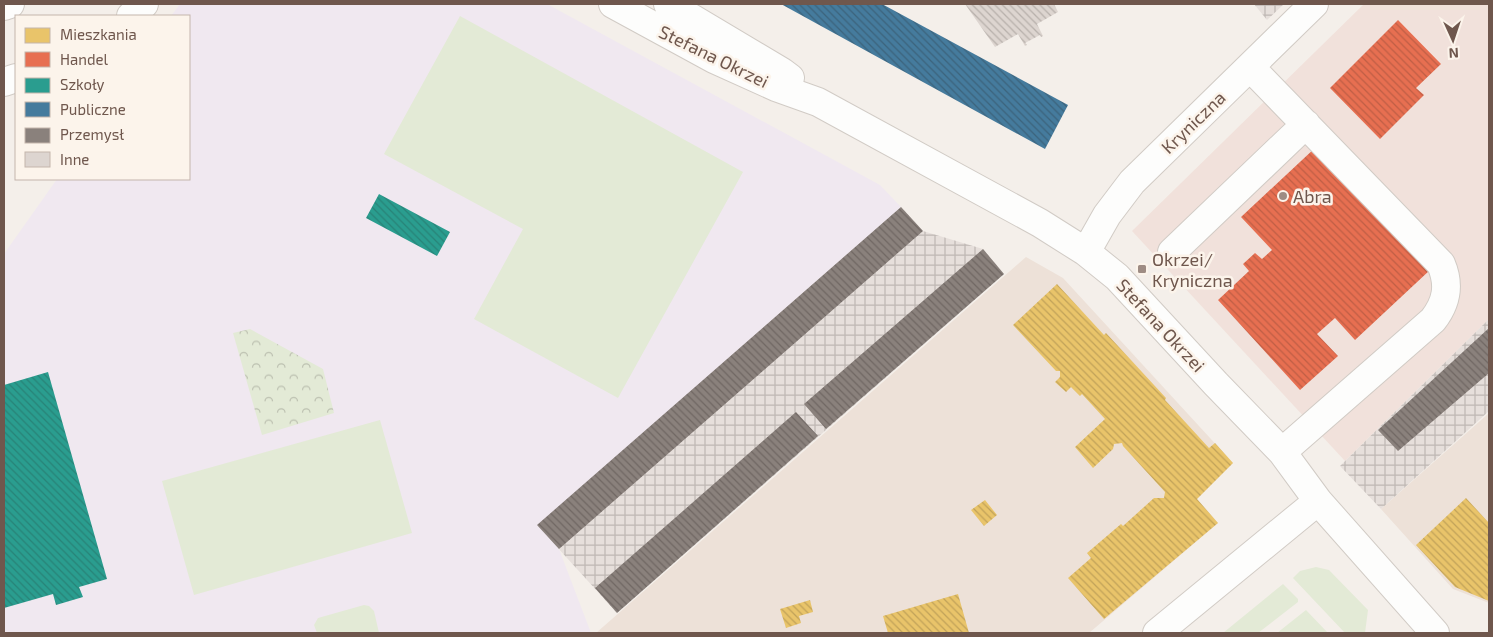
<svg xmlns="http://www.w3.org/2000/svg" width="1493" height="637" viewBox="0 0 1493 637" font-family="'Exo 2',sans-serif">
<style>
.residential{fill:#ede1d8}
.commercial{fill:#f1e1db}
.industrial{fill:url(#industrial-grid)}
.education{fill:#f0e8f0}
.grass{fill:#e3ead6}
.forest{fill:url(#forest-crowns)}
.homes{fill:url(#homes-back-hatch)}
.shops{fill:url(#shops-back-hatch)}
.schools{fill:url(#schools-back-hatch)}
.public{fill:url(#public-back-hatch)}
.industry{fill:url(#industry-back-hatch)}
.building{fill:url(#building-back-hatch)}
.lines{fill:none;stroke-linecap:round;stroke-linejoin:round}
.minor-casing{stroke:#d1cbc5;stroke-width:30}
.minor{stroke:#fdfdfc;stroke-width:28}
.poi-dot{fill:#9e8c84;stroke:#fcf4eb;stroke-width:2}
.labels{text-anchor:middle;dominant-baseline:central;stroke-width:5;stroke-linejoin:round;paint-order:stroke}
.street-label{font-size:18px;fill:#6f574d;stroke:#fcf4eb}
.poi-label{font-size:18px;fill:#6f574d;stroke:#fcf4eb;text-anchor:start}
</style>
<defs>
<pattern id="industrial-grid" width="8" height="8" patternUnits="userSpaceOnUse" patternTransform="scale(1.25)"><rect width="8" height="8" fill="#e6dfdb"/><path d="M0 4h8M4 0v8" fill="none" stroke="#bfb8b4"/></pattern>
<pattern id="forest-crowns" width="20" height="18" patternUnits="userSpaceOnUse" patternTransform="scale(1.25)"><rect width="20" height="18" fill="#e3ead6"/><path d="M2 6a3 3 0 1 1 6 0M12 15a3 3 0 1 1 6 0" fill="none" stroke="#bcc0b0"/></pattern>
<pattern id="homes-back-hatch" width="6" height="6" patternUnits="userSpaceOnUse" patternTransform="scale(1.25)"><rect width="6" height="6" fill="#e9c46a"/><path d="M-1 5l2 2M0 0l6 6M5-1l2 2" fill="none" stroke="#c1a259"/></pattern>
<pattern id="shops-back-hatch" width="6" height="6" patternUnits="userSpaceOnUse" patternTransform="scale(1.25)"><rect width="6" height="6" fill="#e76f51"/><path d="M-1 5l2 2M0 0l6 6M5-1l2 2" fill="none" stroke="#bf5e45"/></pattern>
<pattern id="schools-back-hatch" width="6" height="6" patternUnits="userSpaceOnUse" patternTransform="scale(1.25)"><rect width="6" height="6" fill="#2a9d8f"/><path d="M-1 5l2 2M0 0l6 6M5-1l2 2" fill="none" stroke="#288377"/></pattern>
<pattern id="public-back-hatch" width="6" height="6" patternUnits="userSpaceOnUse" patternTransform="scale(1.25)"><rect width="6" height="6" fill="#457b9d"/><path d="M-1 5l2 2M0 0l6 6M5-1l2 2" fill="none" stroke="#3c637c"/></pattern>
<pattern id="industry-back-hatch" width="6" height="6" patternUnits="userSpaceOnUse" patternTransform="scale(1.25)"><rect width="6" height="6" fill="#8a817c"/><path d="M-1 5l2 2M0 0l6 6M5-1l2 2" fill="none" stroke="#706763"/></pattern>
<pattern id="building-back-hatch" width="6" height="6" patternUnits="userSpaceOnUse" patternTransform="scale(1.25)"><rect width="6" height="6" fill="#ddd5d0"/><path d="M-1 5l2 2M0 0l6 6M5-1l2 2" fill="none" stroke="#b7b0ab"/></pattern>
</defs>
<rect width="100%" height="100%" fill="#f4efea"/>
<path class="residential" d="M1026,257L1063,278L1233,463L1197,499L1218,523L1089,633H596Z
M1489,413V603L1453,589L1381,509Z"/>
<path class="commercial" d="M1364,4H1489V319L1345,461L1132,231Z"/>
<path class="industrial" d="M1254,4H1284L1267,20Z
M901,207L923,231L983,249L1004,274L617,613L537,525Z
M1489,319V411L1381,509L1340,466Z"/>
<path class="education" d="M180,4H547L880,185L901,207L538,525L559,549L591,633H4V254L57,179H189V16H171Z"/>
<path class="grass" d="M460,16L743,172L618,398L474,319L523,229L384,154Z
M380,420L412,533L194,595L162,481Z
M1316,567L1329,570L1368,610L1365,633H1345L1293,578L1300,571Z
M1283,584L1298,599V602L1258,633H1223Z
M364,605L369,606L374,611L379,633H317L314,625L318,618Z
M1306,610L1328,633H1277Z"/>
<path class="forest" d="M250,329L323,369L334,413L262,435L233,333Z"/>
<path class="homes" d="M1057,284L1104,335L1106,333L1166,398L1165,400L1209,448L1215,443L1233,463L1197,499L1218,523L1104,619L1068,578L1091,558L1087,553L1121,524L1123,526L1154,498H1164L1165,492L1123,446L1122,443L1114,444L1113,449L1093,468L1075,447L1105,419L1082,394L1080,396L1071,387L1066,392L1055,382L1060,377V371H1056L1013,325Z
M1466,498L1489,523V601L1455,587L1416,545Z
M985,500L997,515L984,526L971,510Z
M958,594L969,633H888L883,616Z
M810,600L813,612L799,616L801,623L786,628L780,609Z"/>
<path class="shops" d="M1398,20L1441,64L1416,88L1424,95L1380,139L1330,88Z
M1316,147L1430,270L1355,340L1335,318L1317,334L1338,356L1300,390L1218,300L1249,271L1243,264L1255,253L1262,259L1272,250L1241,217Z"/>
<path class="schools" d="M379,194L450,232L437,256L366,218Z
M48,372L107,579L79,587L83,597L56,605L53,594L4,608V385Z"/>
<path class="public" d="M781,4H882L1068,105L1045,149Z"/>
<path class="industry" d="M901,207L923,231L559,549L537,525Z
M983,249L1004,274L826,429L804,404Z
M1489,328V373L1398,451L1378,430Z
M796,412L818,436L617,613L595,588Z"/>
<path class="building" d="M965,4H1054L1058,12L1037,24L1043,36L1041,37L1040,35L1025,43L1027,45L1025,46L1018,34L995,47Z"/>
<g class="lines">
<defs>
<path id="minor" d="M613,4L714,59L776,87L818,102L1040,223L1086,252L1117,277L1216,384L1282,452L1318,501L1435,633
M668,4L782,72L790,78
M4,6L10,4
M131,16L144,4
M1250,67L1441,264C1450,285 1447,302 1433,320L1282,452
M4,82L16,78
M1086,252L1107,215L1132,182L1314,4
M1172,252L1306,124
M1157,633L1318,501"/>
</defs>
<use href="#minor" class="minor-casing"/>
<use href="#minor" class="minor"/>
</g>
<g class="poi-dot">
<circle cx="1283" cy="196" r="5"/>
<rect x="1137" y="264" width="10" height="10" rx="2.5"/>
</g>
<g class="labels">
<g class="street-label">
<text transform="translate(714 56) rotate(26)">Stefana Okrzei</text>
<text transform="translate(1193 122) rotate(-44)">Kryniczna</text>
<text transform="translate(1161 325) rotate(47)">Stefana Okrzei</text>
</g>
<g class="poi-label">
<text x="1293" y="196">Abra</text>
<text x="1152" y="259">Okrzei/<tspan x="1152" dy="21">Kryniczna</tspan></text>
</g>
</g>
<rect width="1493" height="637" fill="none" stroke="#6f574d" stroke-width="10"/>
<rect x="15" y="15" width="175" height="165" fill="#fcf4eb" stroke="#c4b5ac"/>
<rect x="25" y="28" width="25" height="15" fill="#e9c46a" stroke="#c4b5ac"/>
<text x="60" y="40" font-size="15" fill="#6f574d">Mieszkania</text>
<rect x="25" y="52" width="25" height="15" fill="#e76f51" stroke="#c4b5ac"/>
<text x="60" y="65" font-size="15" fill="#6f574d">Handel</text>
<rect x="25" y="78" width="25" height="15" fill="#2a9d8f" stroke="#c4b5ac"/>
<text x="60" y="90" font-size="15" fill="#6f574d">Szkoły</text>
<rect x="25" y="102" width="25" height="15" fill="#457b9d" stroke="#c4b5ac"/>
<text x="60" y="115" font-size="15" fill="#6f574d">Publiczne</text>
<rect x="25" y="128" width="25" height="15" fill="#8a817c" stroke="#c4b5ac"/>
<text x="60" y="140" font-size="15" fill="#6f574d">Przemysł</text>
<rect x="25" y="152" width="25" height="15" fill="#ddd5d0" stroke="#c4b5ac"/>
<text x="60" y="165" font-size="15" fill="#6f574d">Inne</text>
<g transform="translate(1453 40) rotate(177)" stroke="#fcf4eb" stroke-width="4" paint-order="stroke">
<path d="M0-4L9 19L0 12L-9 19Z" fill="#6f574d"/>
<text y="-8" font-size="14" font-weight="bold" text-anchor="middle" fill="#6f574d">N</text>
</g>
</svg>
